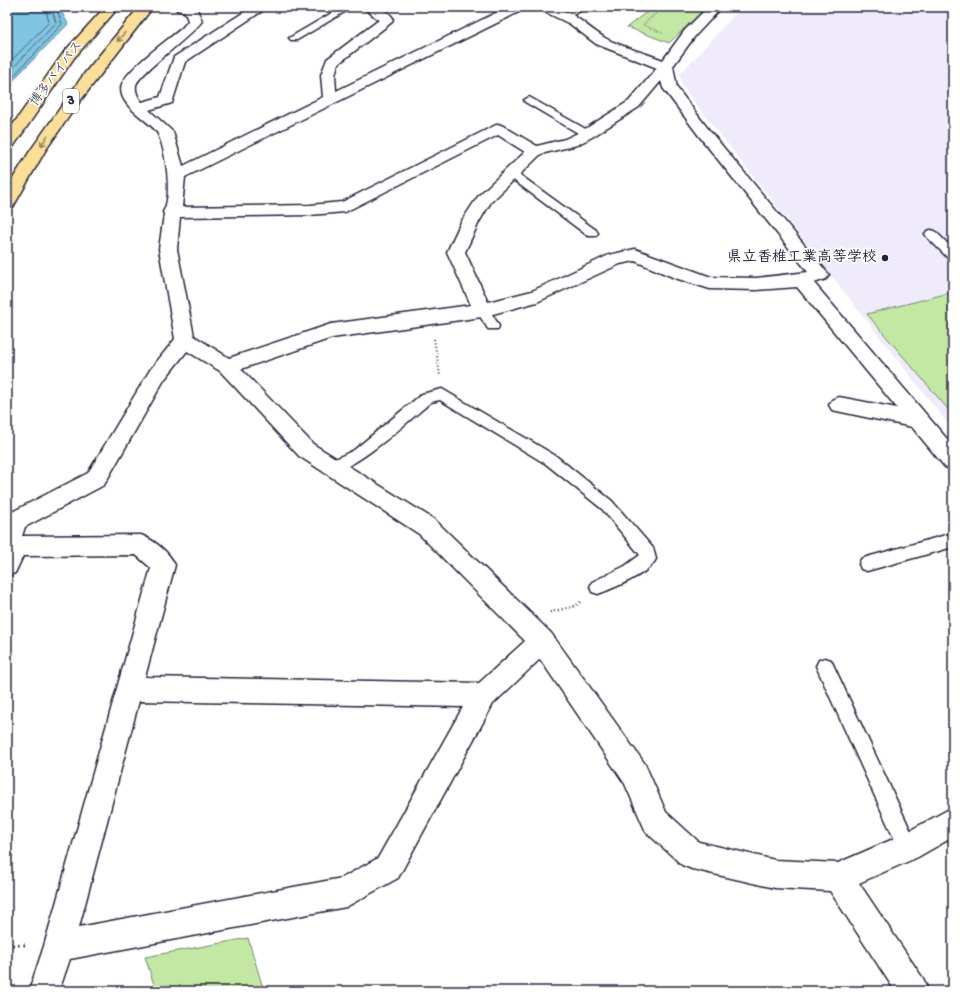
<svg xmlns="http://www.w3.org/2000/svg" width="960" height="998" viewBox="0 0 960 998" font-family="'Gochi Hand','Klee One',sans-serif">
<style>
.built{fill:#efebfa}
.green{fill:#c3e8a3;stroke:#72856f}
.water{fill:#7fc4e0;stroke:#5a839e}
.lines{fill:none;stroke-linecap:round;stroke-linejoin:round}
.shore{stroke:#47637d;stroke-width:1}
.lane-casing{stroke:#22223b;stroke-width:3}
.street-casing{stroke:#22223b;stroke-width:3}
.highway-casing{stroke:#22223b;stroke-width:3}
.path-far3{stroke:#22223b;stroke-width:1.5;stroke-dasharray:0.5 2;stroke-linecap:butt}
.path-far2{stroke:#22223b;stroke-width:2;stroke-dasharray:1 2.5;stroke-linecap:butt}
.path-far1{stroke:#22223b;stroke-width:2.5;stroke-dasharray:1 3;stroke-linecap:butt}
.path{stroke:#22223b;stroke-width:3;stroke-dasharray:1.5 4;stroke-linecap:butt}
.lane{fill:#fff;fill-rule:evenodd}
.street{fill:#fff;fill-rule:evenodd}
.highway{fill:#fbdf96;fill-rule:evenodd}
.oneway{stroke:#8e8068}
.poi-dot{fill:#22223b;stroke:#fff;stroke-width:1.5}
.labels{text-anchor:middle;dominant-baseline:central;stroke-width:3.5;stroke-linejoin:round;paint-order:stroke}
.far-street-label{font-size:13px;fill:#22223b;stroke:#fff}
.shield{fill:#fff;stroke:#646476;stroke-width:1}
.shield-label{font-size:14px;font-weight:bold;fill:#22223b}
.poi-label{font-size:15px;font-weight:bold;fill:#22223b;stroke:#fff;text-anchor:end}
</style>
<rect width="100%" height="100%" fill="#fff"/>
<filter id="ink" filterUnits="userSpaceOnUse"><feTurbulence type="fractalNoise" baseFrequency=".025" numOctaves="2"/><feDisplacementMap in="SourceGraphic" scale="8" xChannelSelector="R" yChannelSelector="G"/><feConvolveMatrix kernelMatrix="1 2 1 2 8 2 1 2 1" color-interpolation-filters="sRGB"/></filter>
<g filter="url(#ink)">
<path class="built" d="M749,7H953V430L682,86L680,74L737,12Z"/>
<path class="green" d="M653,7H707L669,43L627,27Z
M953,292V415L867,314Z
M248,938L264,991H156L145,957Z"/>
<path class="water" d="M7,7H59L68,24L16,77L7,90Z"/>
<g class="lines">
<path class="shore" d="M7,65L49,22L45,7
M7,74L56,23L51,7
M7,83L62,24L56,7"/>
<defs>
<path id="lane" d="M342,7H353L297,40H291L289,38Z
M576,7H587L568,18H562L560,16Z
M529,97L591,132L592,134L591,136H583L525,102L524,100Z
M512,171L516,172L596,230L598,233L596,236H588L508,176L506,174Z
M931,230L935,231L953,249V260L949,259L927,237L925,234L927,231Z
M482,306C490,308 495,319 499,326L498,329H488L476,310L478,307Z
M442,389L556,456L612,501L653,548L656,559C649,574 614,588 598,594L592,592L590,587L592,582L625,566L640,555L602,509L546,464L440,400L431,402C413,417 348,478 327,471L325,467L327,463L354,450L422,394Z
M953,533V547L867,571L861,569L859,564L861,559L867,557Z
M825,658L831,660L915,840L918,847L915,854L908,857L901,854L816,666L819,660Z"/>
<path id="street" d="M175,7H196L202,21C190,38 140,72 136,85C135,91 138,98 142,102L160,97L174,57L252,7H268L185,62L172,103L149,110L173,132L183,166L323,97L321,75L327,59L379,20L363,7C375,7 385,7 393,18L392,22L338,64L335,75L336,91L508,7H525L523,10L185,177L182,207L310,205L342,202L498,124L503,126L537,146L565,139L582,131L629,101L657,68L596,44L570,24L541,10L539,7C573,7 579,22 605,38C621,47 646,53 663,60L685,30L708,7H722L695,36L673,66L677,88L709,130L826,271L829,275L826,279L814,283L953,446V470L945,467L912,427L832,410L829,405L832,400L839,397L897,408L797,287L756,290L710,289L675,278L635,261L620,264L537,302L482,317L332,338L241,369L313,444L435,520L551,633L645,764L666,812L699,842L775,860L838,863L898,837L953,807V837L918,857L859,883L924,980L928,991H895L830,891L775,888L692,869L682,865L646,832L625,784L540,659L493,704L398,878L346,907L70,959L59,991H29L44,946L151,568L136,555L23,556L15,573L7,576V517L8,514L88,473L150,370L175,339L159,249L164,214L163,212C173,196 166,151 158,134C151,120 115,106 122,84C128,68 168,40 182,28L188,21L185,12L177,10ZM661,81L663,88L699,136L808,272L756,278L711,277L635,249L609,255L532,291L488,302L465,252L479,222L491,202L541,154L577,145L592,137L639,107ZM498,135L525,152L479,195L461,222L447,252L471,305L331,324L229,358L194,336L177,249L180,217L310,215L345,212ZM187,351L220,371L299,456L419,534L525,641L479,683L145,677L175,565C169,552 154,540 141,535L22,536L25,527L104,485L164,380ZM139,701L463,707L378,858L342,878L79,927Z"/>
<path id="highway" d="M105,7H119L74,58L13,147L7,149V133L64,52Z
M139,7H153L77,105L45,151L13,207L7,208V188L30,151L84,74Z"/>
</defs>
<use href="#lane" class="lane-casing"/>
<use href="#street" class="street-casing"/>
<use href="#highway" class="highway-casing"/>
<path class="path-far3" d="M663,7L643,25L663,33"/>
<path class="path-far2" d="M434,339L440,375"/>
<path class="path-far1" d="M550,612L576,606L583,600"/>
<path class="path" d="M7,945H28"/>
<use href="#lane" class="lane"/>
<use href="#street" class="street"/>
<use href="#highway" class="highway"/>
</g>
<defs><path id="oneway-shaft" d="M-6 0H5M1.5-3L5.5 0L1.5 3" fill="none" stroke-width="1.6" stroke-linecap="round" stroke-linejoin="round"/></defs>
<g class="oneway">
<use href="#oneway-shaft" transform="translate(121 37) rotate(130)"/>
<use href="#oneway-shaft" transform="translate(44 141) rotate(124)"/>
</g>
</g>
<circle class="poi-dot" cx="885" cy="258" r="4"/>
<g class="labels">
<g class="far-street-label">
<text transform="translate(57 74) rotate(-53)">博多バイパス</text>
</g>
<rect class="shield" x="63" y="89" width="16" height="24" rx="3"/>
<g class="shield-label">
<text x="71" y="101">3</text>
</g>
<g class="poi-label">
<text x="877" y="258">県立香椎工業高等学校</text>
</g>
</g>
<rect width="960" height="998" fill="none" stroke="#fff" stroke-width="24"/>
<rect x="12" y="12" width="936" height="974" fill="none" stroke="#22223b" stroke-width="1.5" filter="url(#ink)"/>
</svg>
